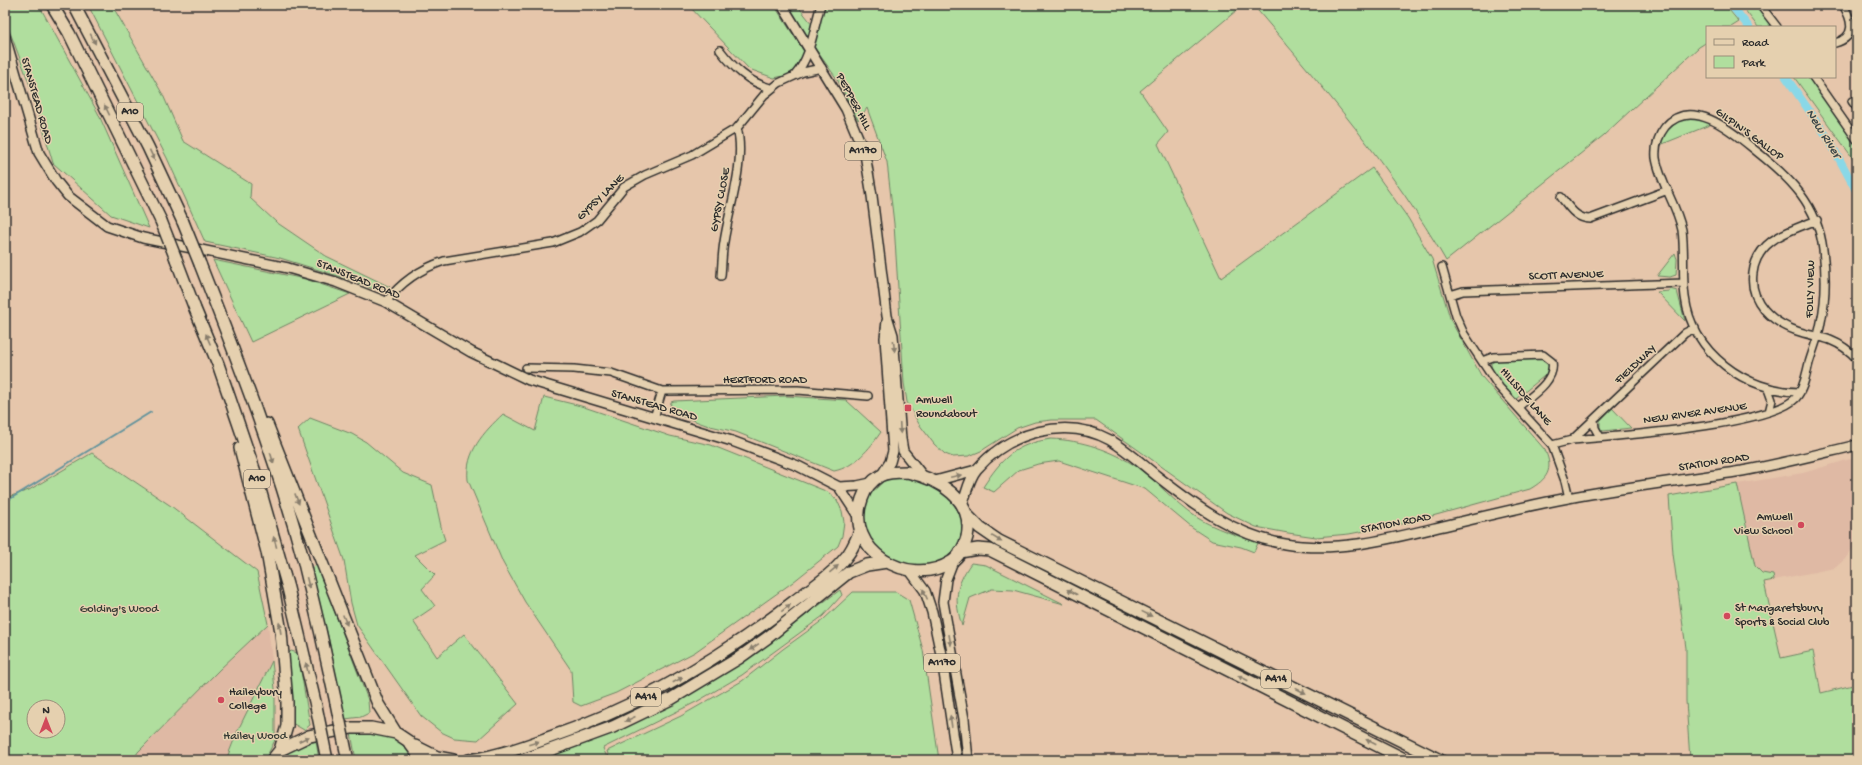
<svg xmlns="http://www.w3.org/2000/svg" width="1862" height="765" viewBox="0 0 1862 765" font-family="'Gochi Hand',sans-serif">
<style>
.built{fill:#dfb9a4}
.green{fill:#b0de9e;stroke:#6e8464;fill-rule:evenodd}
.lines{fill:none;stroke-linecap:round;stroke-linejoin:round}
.stream{stroke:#63939c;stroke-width:2}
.canal{stroke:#89d8e7;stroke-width:8}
.minor-casing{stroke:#2b2b2b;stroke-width:10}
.major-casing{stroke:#2b2b2b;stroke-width:12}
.highway-casing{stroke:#2b2b2b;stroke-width:14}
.minor{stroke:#e5d0af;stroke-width:7}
.major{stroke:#e5d0af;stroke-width:9}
.highway{stroke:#e5d0af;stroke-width:11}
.highway-bridge-casing{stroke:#2b2b2b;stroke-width:14;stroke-linecap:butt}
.highway-bridge{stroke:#e5d0af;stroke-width:11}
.oneway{fill:#887e6d}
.poi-dot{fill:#d1495b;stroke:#e5d0af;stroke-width:1.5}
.labels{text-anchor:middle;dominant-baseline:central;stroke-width:3;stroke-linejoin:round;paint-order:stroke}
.shield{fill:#e5d0af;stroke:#635c53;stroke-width:1}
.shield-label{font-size:11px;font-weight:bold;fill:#2b2b2b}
.street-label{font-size:12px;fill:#2b2b2b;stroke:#e5d0af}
.poi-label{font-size:12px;fill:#2b2b2b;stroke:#e5d0af;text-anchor:start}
.park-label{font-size:12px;fill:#383d36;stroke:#e5d0af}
.water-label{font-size:13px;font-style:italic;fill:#394547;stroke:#e5d0af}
</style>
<rect width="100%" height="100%" fill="#e6c6ab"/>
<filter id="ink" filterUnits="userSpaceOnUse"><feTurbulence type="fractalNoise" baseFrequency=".025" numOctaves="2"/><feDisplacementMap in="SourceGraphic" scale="8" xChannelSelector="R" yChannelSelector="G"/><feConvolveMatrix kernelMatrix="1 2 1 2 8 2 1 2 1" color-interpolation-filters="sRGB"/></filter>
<g filter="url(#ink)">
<path class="built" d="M1857,457V543L1845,559L1835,568L1774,580L1773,575L1766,574L1757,569L1754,563L1737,484L1803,473Z
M268,624L272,661L238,730L226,760H133L138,752L220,669Z"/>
<path class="green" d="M5,5H39L98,113L149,228L111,215L53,163L31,88L5,19Z
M88,5H112L163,95L183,141L251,184L250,198L276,222L326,256L390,287L373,289L351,280L280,258L205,242L167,158Z
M688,5H774L805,53L798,69L788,75L774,78L749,69Z
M787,5H797L812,24L809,35L805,34Z
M824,5H1243L1140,91L1168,132L1158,144L1221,278L1372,168L1408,218L1432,259L1451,321L1482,377L1545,450C1554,470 1547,479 1530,489L1407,523L1349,534L1316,537L1288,533L1256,527L1227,513L1096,420H1052L1035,422L1017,428L981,451L969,456L953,457L945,454L934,444L919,424L907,402L904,383L894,224L887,162L867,108L858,120L837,79L814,47Z
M1253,5H1725L1739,22L1731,27H1707V42L1699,47L1604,135L1446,261C1393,168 1322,86 1253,5Z
M1741,5H1755L1772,27H1758Z
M1794,77H1808L1857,146V164Z
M1689,118H1695L1712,124L1660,145C1664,130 1674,122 1689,118Z
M1675,253L1677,259L1676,275L1670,277L1657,276Z
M213,260L305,279L350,294L251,342Z
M1670,289L1677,291L1685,321L1657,292L1669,291Z
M1537,358L1543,359L1550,364L1549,372L1516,399C1507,390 1491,376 1491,363L1494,360Z
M786,396L846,400L881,432C870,448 855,467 834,471L736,432L706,425L673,413L670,409L671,402L674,401Z
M544,397L581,406L670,436L711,445L828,492L837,500L842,511L844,522L842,536L838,546L793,582L695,652L616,693L581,706L573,702L571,670L525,602L503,563L468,480C465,452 484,432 503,414L535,431Z
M1612,408L1631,428L1603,431L1600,429V421Z
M310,418L352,434L366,442L403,473L432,485L442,531L445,540L415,555L435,575L422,589L435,606L413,621L437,657L464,634L518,704L478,740L454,738L441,732L421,716L357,625L351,603L344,560L298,429Z
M1051,439C1081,440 1112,450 1137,467C1158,482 1175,503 1196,517C1215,529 1237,535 1258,543L1254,552L1241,547L1212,541L1192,528L1145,489L1059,461L1038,464L1019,470L994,492L983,487C1002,458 1015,444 1051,439Z
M92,453L171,506L257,572L268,624L220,669L138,752L133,760H5V498L29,490ZM34,707H58V731H34Z
M896,477L915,478L949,495L960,512L963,525L959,544L952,555L941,564L908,567L878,550L863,527L864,507L870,494L884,481Z
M1737,484L1755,566L1762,573L1773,575L1774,580L1764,582L1781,658L1813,651L1821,693L1857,684V760H1690L1686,701V648L1673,554L1669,496Z
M971,563L986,565L1064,604L1013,590L992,589L970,598L962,626C954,600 955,586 971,563Z
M317,565L368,700L369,713L361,717L345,719L328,636L311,568Z
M840,590L842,595L823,616L742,675L698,701L603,748L608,760H541L638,721L765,645Z
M853,592H896L909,600L923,650L939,760H610L607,751L681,716L742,681L783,649L823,620Z
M291,651L298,653L310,725L304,730L292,723L287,655Z
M272,661L275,689V740L265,760H226L238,730Z
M362,731C392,736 397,736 416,760H356L351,733Z
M316,741L319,760H281L293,749Z"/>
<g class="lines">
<path class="stream" d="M5,502L151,412"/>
<path class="canal" d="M1731,5L1749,27
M1786,77L1828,138L1857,192"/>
<defs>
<path id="minor" d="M1760,5L1777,27
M1835,43C1857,37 1852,20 1843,5
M720,50C734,68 748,82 770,88
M795,75C812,56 813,28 821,5
M1813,77L1857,140
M1852,101L1857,108
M1561,197C1569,207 1576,219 1590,219L1668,190
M1817,220C1790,231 1757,239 1753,273C1749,302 1772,322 1797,331C1808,335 1819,336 1830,340C1840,344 1850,351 1857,359
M1442,267L1456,316L1464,334L1499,387L1552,445L1565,481L1569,498
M721,276C722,265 722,254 724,242C729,208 746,161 737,128
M1450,295L1463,291L1684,283
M386,302C401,282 420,269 444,261L553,243L580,232L597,220L624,187L645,175L692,155L737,128L764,95L779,83L803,72L822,68
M1482,361L1493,357L1543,355L1552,362C1556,381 1531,396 1518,407
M526,368L574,369L611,373L662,391L798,390L868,396
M1768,389L1772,400L1769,412
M654,418L662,391
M1594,420L1595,428L1600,437
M1572,440L1685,333L1695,328
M1552,445L1572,440C1615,436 1769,426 1796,398C1804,389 1806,374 1809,363C1813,349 1819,336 1821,322C1826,299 1826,273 1823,250C1818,205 1790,178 1756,151C1733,132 1692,96 1665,127C1658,136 1655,147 1656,158C1660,183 1677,205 1682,230C1685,252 1682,275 1685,297C1692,353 1746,392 1800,392"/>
<path id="major" d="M782,5L846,109L865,154L872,196L887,316L893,335L901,439L903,451L922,475
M5,37L39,153L56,181L68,196L107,226L143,238L288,268L336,282L386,302L471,352L529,380L732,441L798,466L839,487L858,516
M881,476L890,462L893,451L885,338L887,321
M935,481L976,470
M839,487L857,486L871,483
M962,505C967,493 968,480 977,469C1009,432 1066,416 1110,440C1127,450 1142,464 1157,476C1195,506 1236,536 1285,544C1336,553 1390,539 1439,527C1482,517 1525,506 1568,498C1626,487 1684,480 1742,471C1781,464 1819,454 1857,445
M953,561L946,579L943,602L964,719L968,760
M911,572L925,591L932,612L942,659L957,760"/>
<path id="highway" d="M52,5L69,33L161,221
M74,5L148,147L183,222
M176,259L195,309L218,364L255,472L288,588L316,706
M200,264C238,361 276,458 303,559C315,607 326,655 336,703
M267,424L378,704L396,733
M240,448L267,552L281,632L287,702V726L280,750
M907,472C938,479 975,499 967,537C965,546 959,557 951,562C909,589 843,550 862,499C865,490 871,481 880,476C887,472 898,472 907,472Z
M967,515L980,528L999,541L1440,760
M960,552L978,549L990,550L1406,760
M415,746L437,757L453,760
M272,760L280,750L309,736L351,728H371L396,733L408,741L422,760
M469,760C495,757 521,748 545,739C636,708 717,661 793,602C810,589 832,575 846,557C853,549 856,540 860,531
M523,760L613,727L671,699L739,658L767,638L849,572L867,565L887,562"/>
</defs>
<use href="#minor" class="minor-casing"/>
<use href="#major" class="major-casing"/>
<use href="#highway" class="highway-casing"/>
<use href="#minor" class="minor"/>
<use href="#major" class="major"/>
<use href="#highway" class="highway"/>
<defs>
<path id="highway-bridge" d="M161,221L176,259
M183,222L200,264
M336,703L347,756
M316,706L327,760"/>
</defs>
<use href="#highway-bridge" class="highway-bridge-casing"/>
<use href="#highway-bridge" class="highway-bridge"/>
</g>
<defs><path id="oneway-solid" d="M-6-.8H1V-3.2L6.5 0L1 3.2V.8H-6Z"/></defs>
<g class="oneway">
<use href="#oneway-solid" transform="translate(93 39) rotate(63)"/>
<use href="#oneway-solid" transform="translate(107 110) rotate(-116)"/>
<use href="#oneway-solid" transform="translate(152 155) rotate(65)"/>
<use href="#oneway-solid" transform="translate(208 339) rotate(-113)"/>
<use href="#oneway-solid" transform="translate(894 346) rotate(84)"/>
<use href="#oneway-solid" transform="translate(900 428) rotate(87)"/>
<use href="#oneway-solid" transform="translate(272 458) rotate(73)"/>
<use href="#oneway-solid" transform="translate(956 476) rotate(-12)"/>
<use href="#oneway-solid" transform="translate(297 499) rotate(69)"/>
<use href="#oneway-solid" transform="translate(997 539) rotate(32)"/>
<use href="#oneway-solid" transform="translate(275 542) rotate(-106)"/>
<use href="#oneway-solid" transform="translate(834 569) rotate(-40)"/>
<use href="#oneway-solid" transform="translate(308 583) rotate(76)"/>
<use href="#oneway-solid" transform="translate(1072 592) rotate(-153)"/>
<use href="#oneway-solid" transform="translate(925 594) rotate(-114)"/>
<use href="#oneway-solid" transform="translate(786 608) rotate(-38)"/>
<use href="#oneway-solid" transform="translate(1147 614) rotate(26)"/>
<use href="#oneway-solid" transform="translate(345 620) rotate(68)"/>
<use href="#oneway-solid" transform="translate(280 628) rotate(-99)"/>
<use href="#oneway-solid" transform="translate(950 640) rotate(80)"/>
<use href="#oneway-solid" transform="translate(754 647) rotate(145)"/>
<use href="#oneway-solid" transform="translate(307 668) rotate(-103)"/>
<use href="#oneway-solid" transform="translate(1243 678) rotate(-153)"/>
<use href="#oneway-solid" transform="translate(678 680) rotate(-28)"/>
<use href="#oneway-solid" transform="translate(1301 691) rotate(26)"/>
<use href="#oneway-solid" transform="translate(630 719) rotate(156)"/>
<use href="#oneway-solid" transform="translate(951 721) rotate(-98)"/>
<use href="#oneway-solid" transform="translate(304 739) rotate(-24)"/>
<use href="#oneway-solid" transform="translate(1371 742) rotate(-153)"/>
<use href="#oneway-solid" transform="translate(534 743) rotate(-18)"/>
</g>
</g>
<g class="poi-dot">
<rect x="904" y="404" width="8" height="8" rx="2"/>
<circle cx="1801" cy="525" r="4"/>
<circle cx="1727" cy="616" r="4"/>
<circle cx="221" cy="700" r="4"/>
</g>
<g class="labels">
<g class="shield">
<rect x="117" y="103" width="26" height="18" rx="3"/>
<rect x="845" y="142" width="36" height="18" rx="3"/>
<rect x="244" y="470" width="26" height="18" rx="3"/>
<rect x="924" y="654" width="36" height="18" rx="3"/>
<rect x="1261" y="670" width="30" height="18" rx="3"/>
<rect x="631" y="688" width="30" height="18" rx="3"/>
</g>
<g class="shield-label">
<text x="130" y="112">A10</text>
<text x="863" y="151">A1170</text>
<text x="257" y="479">A10</text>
<text x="942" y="663">A1170</text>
<text x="1276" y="679">A414</text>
<text x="646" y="697">A414</text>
</g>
<g class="street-label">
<text transform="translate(36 101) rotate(74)">STANSTEAD ROAD</text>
<text transform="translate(853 102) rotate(62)">PEPPER HILL</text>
<text transform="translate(1749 135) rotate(36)">GILPIN'S GALLOP</text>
<text transform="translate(601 198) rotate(-44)">GYPSY LANE</text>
<text transform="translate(721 200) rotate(-79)">GYPSY CLOSE</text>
<text transform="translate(1566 276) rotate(-2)">SCOTT AVENUE</text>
<text transform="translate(358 280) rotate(22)">STANSTEAD ROAD</text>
<text transform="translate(1811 289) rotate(-88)">FOLLY VIEW</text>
<text transform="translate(1636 365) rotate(-43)">FIELDWAY</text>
<text x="765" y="381">HERTFORD ROAD</text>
<text transform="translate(1525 397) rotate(49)">HILLSIDE LANE</text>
<text transform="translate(654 406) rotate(16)">STANSTEAD ROAD</text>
<text transform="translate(1695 414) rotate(-8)">NEW RIVER AVENUE</text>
<text transform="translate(1714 463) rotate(-9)">STATION ROAD</text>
<text transform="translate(1396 524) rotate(-11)">STATION ROAD</text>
</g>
<g class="poi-label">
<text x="916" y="401">Amwell<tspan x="916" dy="14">Roundabout</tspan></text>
<text x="1793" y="518" text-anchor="end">Amwell<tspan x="1793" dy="14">View School</tspan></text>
<text x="1735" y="609">St Margaretsbury<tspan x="1735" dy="14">Sports &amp; Social Club</tspan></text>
<text x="229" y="693">Haileybury<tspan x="229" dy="14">College</tspan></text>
</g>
<g class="park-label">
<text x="119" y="610">Golding's Wood</text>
<text x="255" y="737">Hailey Wood</text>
</g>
<g class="water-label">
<text transform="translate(1823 134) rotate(58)">New River</text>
</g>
</g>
<rect width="1862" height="765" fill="none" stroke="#e5d0af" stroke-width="20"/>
<rect x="10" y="10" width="1842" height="745" fill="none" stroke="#2b2b2b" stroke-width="1.5" filter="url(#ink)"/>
<rect x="1706" y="26" width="130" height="52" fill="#e5d0af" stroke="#9b8e7a"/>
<rect x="1714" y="39" width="20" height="6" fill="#e5d0af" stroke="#9b8e7a"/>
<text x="1742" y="46" font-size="12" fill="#2b2b2b">Road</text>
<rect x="1714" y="56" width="20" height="12" fill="#b0de9e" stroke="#9b8e7a"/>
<text x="1742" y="66" font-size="12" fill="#2b2b2b">Park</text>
<g transform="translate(46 719)"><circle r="19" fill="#e5d0af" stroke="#9b8e7a"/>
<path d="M0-3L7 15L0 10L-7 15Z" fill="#d1495b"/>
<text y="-6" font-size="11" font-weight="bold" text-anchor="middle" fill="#2b2b2b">N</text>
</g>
</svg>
